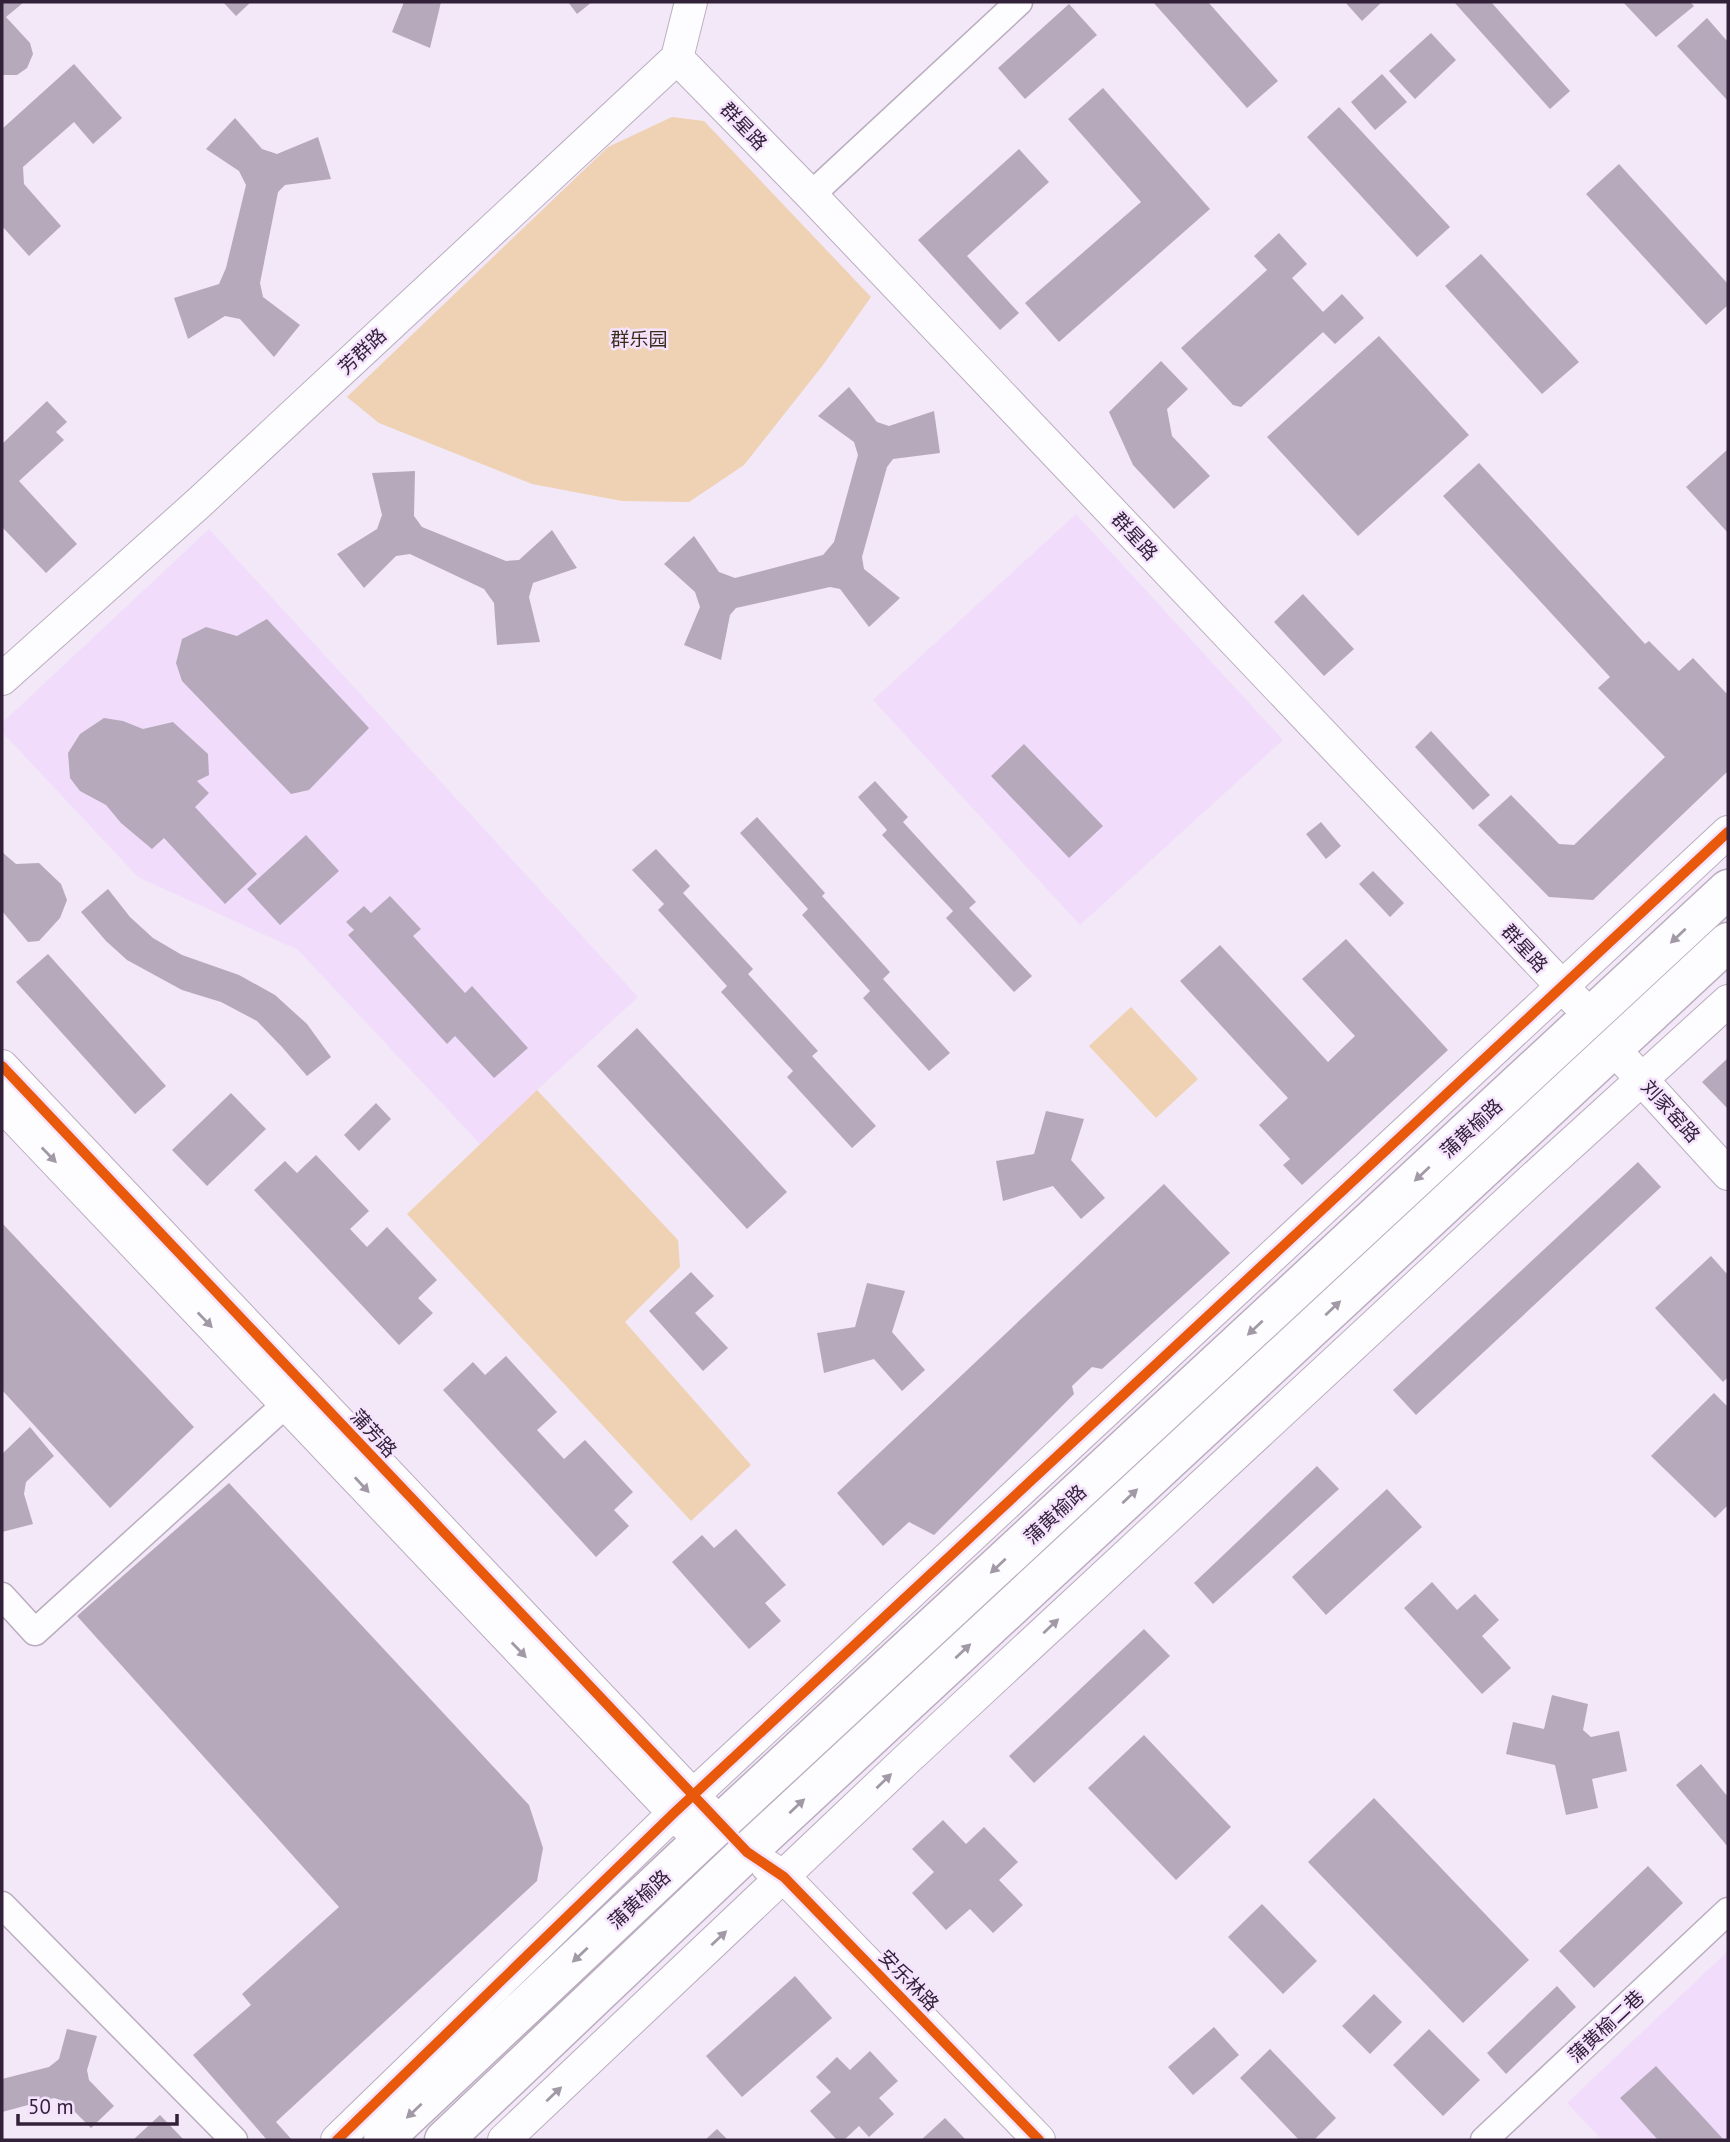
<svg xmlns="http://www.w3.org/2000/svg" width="1730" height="2142" viewBox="0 0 1730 2142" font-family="'PT Sans','Noto Sans SC',sans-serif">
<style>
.built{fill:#f2dcfb}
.green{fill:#efd1b4}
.building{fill:#b6a9bb}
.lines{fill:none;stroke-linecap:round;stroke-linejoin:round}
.minor-casing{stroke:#baadbf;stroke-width:29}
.tertiary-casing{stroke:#baadbf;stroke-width:34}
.primary-casing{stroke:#baadbf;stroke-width:41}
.minor{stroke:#fdfcfe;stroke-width:26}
.tertiary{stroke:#fdfcfe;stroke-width:32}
.primary{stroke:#fdfcfe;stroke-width:38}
.cycleway-casing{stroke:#f5e2fd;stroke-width:15}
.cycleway{stroke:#e8590c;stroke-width:10}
.oneway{fill:#a299a6}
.labels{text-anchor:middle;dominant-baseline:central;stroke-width:5;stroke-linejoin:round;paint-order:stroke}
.street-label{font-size:19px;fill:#33213a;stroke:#f5e2fd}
.park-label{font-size:19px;fill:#382c1b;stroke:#f5e2fd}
</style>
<rect width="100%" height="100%" fill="#f2e8f7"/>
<path class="built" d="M1076,514L1283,740L1080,925L873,700Z
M209,529L638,997L537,1090L481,1145L298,950L138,877L2,732V723Z
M1728,1951V2140H1602L1567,2103Z"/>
<path class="green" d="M672,117L704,121L871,297L823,365L744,465L689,502L622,501L532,484L379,423L347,397L608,147Z
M1131,1007L1198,1079L1156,1118L1089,1046Z
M537,1090L678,1240L680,1267L625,1322L751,1465L691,1521L407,1214Z"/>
<path class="building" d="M2,2H24L6,17L30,43L33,54L27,68L17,75H2Z
M223,2H251L236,16Z
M404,2H441L430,48L392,32Z
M568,2H592L577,14Z
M1153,2H1208L1278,81L1247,108Z
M1345,2H1382L1362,21Z
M1454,2H1491L1570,91L1550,109Z
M1623,2H1690L1694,6L1656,37Z
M1069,4L1097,35L1025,99L998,68Z
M1707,18L1728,42V101L1677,46Z
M1431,33L1456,60L1415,99L1389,71Z
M74,64L122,118L93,144L74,122L23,167L24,184L61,226L29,256L2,226V129Z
M1382,74L1407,102L1375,130L1351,102Z
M1103,88L1210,209L1059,342L1025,303L1141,202L1068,119Z
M1339,107L1450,227L1417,257L1307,137Z
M235,118L262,149L277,154L318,137L331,179L285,185L278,192L260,283L263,297L300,325L274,357L240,319L225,316L188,339L174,298L219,284L226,268L246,185L239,171L206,149Z
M1019,149L1049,182L967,256L1019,313L1000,330L918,240Z
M1619,164L1728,284V305L1706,325L1586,194Z
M1279,233L1307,264L1292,278L1323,312L1342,294L1364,318L1335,344L1323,332L1241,407L1233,405L1181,348L1267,270L1254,256Z
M1481,254L1579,362L1542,394L1445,286Z
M1379,336L1469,435L1358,536L1267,437Z
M1161,361L1188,389L1167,409L1172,436L1210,476L1174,509L1133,465L1109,412Z
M849,387L877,422L889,426L934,411L940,453L893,459L887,467L862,557L864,569L900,598L869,627L840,589L830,587L736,608L730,615L721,660L684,645L700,607L695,592L664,564L694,536L719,572L735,578L823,555L834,542L858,455L854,442L818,416Z
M47,401L67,422L56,432L64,440L19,481L77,544L46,573L2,527V444Z
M1728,449V533L1686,487Z
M1479,463L1645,644L1649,641L1679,671L1693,658L1728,695V771L1593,900L1549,897L1478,825L1511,795L1559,844L1574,845L1665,757L1598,688L1610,677L1443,496Z
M415,471L414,516L422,527L506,561L519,560L552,530L577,568L533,583L529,597L540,642L497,645L494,603L484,589L410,554L396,556L364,588L337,554L377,529L382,515L372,473Z
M1303,594L1354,649L1324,676L1274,622Z
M267,619L369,728L309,790L291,794L182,681L176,663L182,639L206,627L237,636Z
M104,718L123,721L143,729L173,722L208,754L209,775L197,781L209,793L195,807L257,874L225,904L164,838L152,849L121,823L106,805L80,791L70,778L68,753L80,734Z
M1431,731L1490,795L1473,810L1415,747Z
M1024,744L1103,826L1069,858L991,776Z
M875,781L908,817L903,822L976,902L969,908L1032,976L1014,992L946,918L953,911L882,835L887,830L858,797Z
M757,817L825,893L822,896L890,972L883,979L950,1053L929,1071L863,998L870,991L802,915L808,909L740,833Z
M1321,822L1341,846L1326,859L1306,834Z
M306,835L339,871L280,925L247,889Z
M656,849L690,886L683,893L753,969L748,974L818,1051L812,1056L876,1126L852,1148L787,1077L793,1071L721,992L727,986L658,910L664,904L632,870Z
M2,852L16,864L39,863L61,884L67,900L60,918L39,941L28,942L2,911Z
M1373,871L1404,903L1390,917L1359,884Z
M108,889L130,917L153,938L182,955L239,975L275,995L307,1024L331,1057L307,1076L282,1047L257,1021L221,1002L182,990L127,960L106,941L81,912Z
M390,896L421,929L413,936L465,993L472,986L528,1048L494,1078L455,1036L447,1044L348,935L354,930L346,922L364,906L371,913Z
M1346,939L1448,1050L1302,1185L1283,1165L1290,1159L1259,1125L1288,1098L1180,981L1220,945L1328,1062L1355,1036L1302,979Z
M48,954L166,1086L135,1114L16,982Z
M637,1028L787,1192L747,1229L597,1066Z
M1728,1058V1109L1702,1082Z
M231,1093L266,1129L207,1186L172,1150Z
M376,1103L391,1119L359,1151L344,1135Z
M1046,1111L1084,1119L1071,1160L1105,1198L1081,1219L1053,1186L1003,1201L996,1161L1034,1154Z
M316,1155L369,1211L350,1229L367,1247L387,1227L437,1280L418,1298L433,1313L399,1345L254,1190L285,1161L297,1173Z
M1638,1162L1661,1187L1416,1415L1393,1390Z
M1164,1184L1230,1253L1102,1369L1092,1367L1072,1386L1074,1394L934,1535L909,1522L883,1546L837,1493Z
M2,1223L194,1427L110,1508L2,1390Z
M1711,1256L1728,1275V1377L1723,1382L1655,1308Z
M691,1272L714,1296L695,1313L728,1348L703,1371L649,1311Z
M867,1283L905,1291L892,1332L925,1370L902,1391L874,1359L824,1373L817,1333L855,1327Z
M506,1356L557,1412L537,1430L564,1459L585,1440L633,1492L614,1510L629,1526L596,1557L443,1390L473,1362L485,1375Z
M1714,1393L1728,1407V1505L1715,1518L1651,1456Z
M30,1427L54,1456L26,1482L24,1494L33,1524L2,1532V1454Z
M1317,1466L1339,1489L1213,1604L1194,1583Z
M229,1483L529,1805L543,1848L537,1881L276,2122L292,2140H267L193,2055L251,2005L242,1994L339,1907L77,1616Z
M1387,1489L1422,1527L1326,1615L1292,1577Z
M736,1529L786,1585L765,1603L781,1621L749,1649L672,1562L702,1535L714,1548Z
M1432,1582L1457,1610L1475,1594L1499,1620L1482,1636L1511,1668L1482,1694L1404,1608Z
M1144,1629L1170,1656L1034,1783L1009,1756Z
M1552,1695L1588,1704L1583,1730L1591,1737L1619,1731L1627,1771L1592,1779L1598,1808L1566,1815L1555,1765L1506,1754L1513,1722L1544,1729Z
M1144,1735L1231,1827L1176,1880L1088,1788Z
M1701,1764L1728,1797V1847L1676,1785Z
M1374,1798L1529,1960L1463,2023L1308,1862Z
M943,1820L966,1844L984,1827L1018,1862L999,1880L1023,1905L993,1933L970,1909L946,1930L912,1893L934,1872L912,1849Z
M1648,1866L1683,1903L1594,1988L1559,1951Z
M1262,1904L1317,1961L1283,1994L1228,1937Z
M795,1976L832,2018L742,2097L706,2056Z
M1557,1986L1576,2007L1506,2074L1487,2053Z
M1374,1994L1402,2022L1370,2054L1342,2026Z
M1214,2027L1239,2055L1193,2095L1168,2067Z
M67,2029L97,2036L87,2070L89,2080L114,2106L91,2128L64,2101L54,2098L2,2112V2079L49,2067L59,2059Z
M1429,2029L1480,2080L1443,2116L1393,2065Z
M1270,2049L1336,2118L1314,2140H1299L1240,2078Z
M870,2051L898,2081L879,2098L894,2114L869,2137L859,2126L844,2140H837L810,2111L831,2092L816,2077L837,2057L850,2070Z
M1656,2066L1724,2140H1658L1620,2098Z
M160,2115L184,2140H133Z
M945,2118L966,2140H921Z
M717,2129L728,2140H705Z"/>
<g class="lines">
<defs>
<path id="minor" d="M811,195L1019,2
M2,1596L35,1632L286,1404
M2,1905L234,2140
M1484,2140L1728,1911"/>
<path id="tertiary" d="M677,58L811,195L1577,1002
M2,679L201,501L677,58L691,2
M1613,1048L1728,1174
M2,1066L706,1809
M2,1105L689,1829
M767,1866L784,1877L1039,2140
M337,2140L674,1813L1728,832
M504,2140L905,1761L1529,1182L1728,1001"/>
<path id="primary" d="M383,2140L701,1841L1728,889
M444,2140L747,1852L1728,942"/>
</defs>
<use href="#minor" class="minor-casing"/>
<use href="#tertiary" class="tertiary-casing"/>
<use href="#primary" class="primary-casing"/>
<use href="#minor" class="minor"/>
<use href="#tertiary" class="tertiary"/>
<use href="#primary" class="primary"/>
<defs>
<path id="cycleway" d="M2,1066L747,1852L784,1877L1039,2140
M337,2140L674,1813L1728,832"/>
</defs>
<use href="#cycleway" class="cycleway-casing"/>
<use href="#cycleway" class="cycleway"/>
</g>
<defs><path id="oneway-solid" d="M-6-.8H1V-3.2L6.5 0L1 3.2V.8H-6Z" transform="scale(1.75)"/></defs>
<g class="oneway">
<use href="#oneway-solid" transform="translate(1678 936) rotate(137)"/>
<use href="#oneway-solid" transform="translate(49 1155) rotate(46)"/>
<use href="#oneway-solid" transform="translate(1422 1174) rotate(137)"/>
<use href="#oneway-solid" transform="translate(1333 1308) rotate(-43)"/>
<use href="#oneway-solid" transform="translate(205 1320) rotate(46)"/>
<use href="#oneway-solid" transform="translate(1255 1328) rotate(137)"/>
<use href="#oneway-solid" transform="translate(362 1485) rotate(47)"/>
<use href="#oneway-solid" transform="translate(1130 1496) rotate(-43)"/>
<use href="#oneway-solid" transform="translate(998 1566) rotate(137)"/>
<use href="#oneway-solid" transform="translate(1051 1626) rotate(-43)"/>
<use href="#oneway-solid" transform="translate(519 1650) rotate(46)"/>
<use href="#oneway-solid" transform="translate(963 1651) rotate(-43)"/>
<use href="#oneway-solid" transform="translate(884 1781) rotate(-44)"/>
<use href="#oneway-solid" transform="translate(797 1806) rotate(-43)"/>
<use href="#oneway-solid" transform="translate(719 1938) rotate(-43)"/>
<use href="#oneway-solid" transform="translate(580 1955) rotate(137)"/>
<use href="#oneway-solid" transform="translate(554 2094) rotate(-43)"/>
<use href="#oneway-solid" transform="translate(414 2111) rotate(137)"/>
</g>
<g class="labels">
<g class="street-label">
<text transform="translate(744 126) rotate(46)">群星路</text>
<text transform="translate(362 351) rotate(-43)">芳群路</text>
<text transform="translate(1135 536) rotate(47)">群星路</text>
<text transform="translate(1525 948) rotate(47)">群星路</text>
<text transform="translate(1671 1111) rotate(48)">刘家窑路</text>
<text transform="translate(1471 1128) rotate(-43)">蒲黄榆路</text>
<text transform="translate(374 1433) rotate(47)">蒲芳路</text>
<text transform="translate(1055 1514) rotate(-43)">蒲黄榆路</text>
<text transform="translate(639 1899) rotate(-43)">蒲黄榆路</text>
<text transform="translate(909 1980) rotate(46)">安乐林路</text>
<text transform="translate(1606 2026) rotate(-43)">蒲黄榆二巷</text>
</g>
<g class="park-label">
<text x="639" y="339">群乐园</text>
</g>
</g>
<rect width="1730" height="2142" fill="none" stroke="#33213a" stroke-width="7"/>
<path d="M18 2114v10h159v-10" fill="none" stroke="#33213a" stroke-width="3.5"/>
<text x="28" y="2114" font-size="21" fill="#33213a" stroke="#f5e2fd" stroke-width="5" paint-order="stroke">50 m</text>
</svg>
